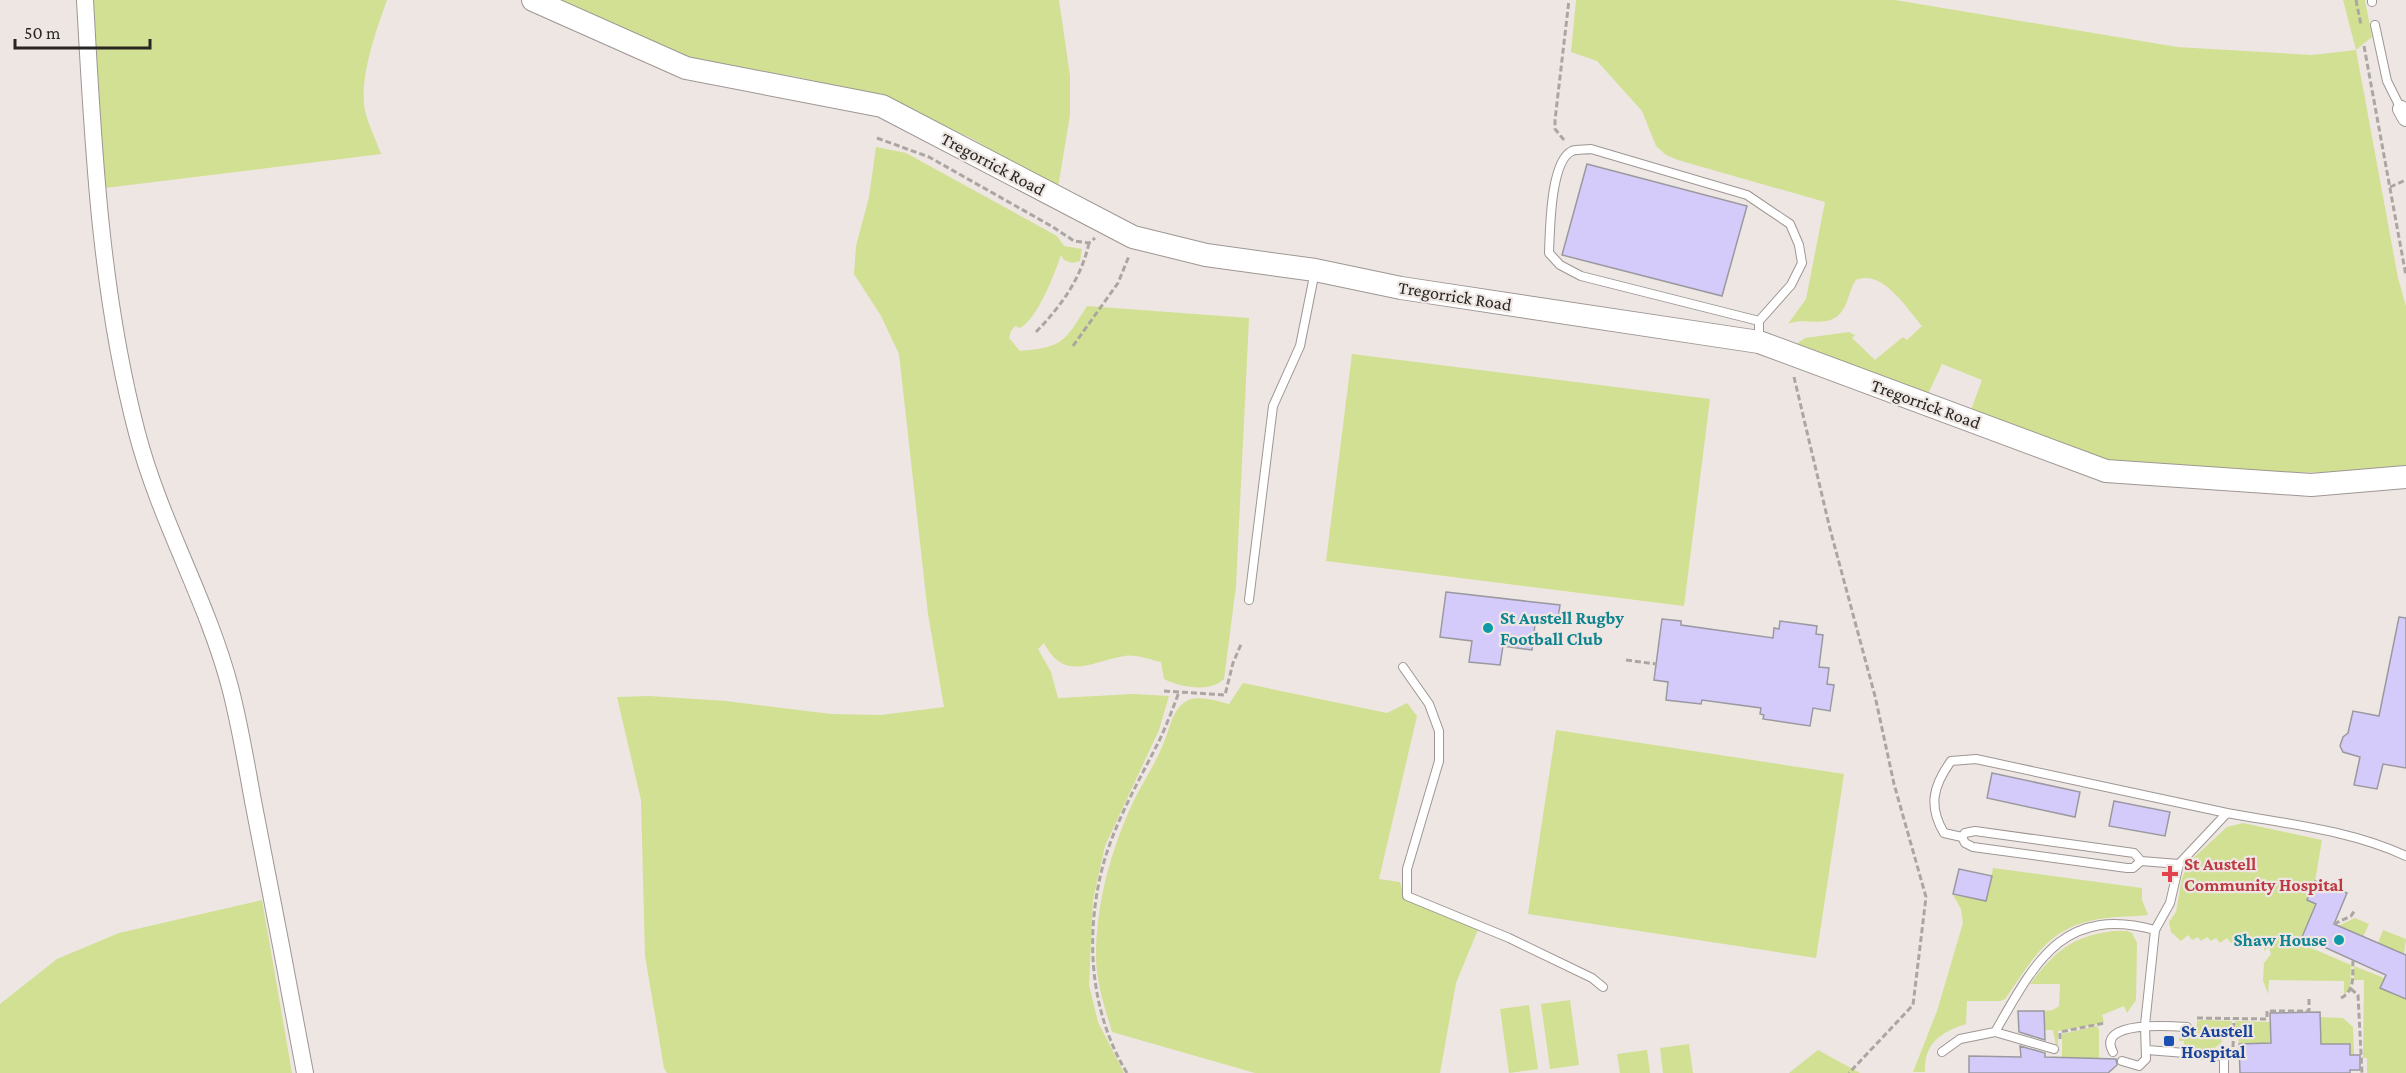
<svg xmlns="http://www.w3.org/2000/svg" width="2406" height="1073" viewBox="0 0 2406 1073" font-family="'Crimson Pro',serif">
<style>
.green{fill:#d1e092}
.building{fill:#d5cbfb;stroke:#9a99a0;stroke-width:1.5}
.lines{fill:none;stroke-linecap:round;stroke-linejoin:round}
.lane-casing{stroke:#9e9693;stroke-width:10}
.street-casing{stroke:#9e9693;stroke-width:18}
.secondary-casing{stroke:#9e9693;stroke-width:24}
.path{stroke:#aca6a3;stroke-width:3;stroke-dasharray:6 3;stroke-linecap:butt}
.lane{stroke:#fff;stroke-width:8}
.street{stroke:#fff;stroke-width:16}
.secondary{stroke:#fff;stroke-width:22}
.culture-dot{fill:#0f9aa8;stroke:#eee6e2;stroke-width:2}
.health-dot{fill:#e0444e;stroke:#eee6e2;stroke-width:2}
.transit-dot{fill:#1a4fb4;stroke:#eee6e2;stroke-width:2}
.labels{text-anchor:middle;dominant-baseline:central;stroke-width:4.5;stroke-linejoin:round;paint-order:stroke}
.street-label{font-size:18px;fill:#282523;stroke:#eee6e2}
.culture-label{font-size:18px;font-weight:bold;fill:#0d838f;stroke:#eee6e2;text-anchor:start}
.health-label{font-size:18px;font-weight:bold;fill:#be3a42;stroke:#eee6e2;text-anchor:start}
.transit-label{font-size:18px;font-weight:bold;fill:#164399;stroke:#eee6e2;text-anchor:start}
</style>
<rect width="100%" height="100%" fill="#eee6e2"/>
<path class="green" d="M93,0H387C376,31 361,72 364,105C366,121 376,139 381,154L105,188L98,98Z
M543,0H1059L1070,76V115L1058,187L1033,175L973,139L910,110L861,92L797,77L693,59Z
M1576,0H1895L2177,47L2312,55L2356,50L2343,0H2365L2372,37L2356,50L2398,278L2406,306V467L2357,473L2248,472L2150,467L2106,459L1971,410L1982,380L1942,364L1928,394L1795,345L1805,338L1849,332L1855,335L1852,338L1875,360L1903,337L1907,340L1922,326C1906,308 1883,269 1856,280C1849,289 1849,302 1842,311C1829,330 1805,316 1788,324L1806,299L1825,202L1678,160L1666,155L1656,146L1642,111L1597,61L1571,52Z
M876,147L906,153L1057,236L1064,246L1082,249L1080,261L1072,263L1064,260L1061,255C1054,275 1038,318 1020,328L1015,326L1011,331L1009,338L1020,351C1064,347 1064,342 1087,306L1249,318L1236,586L1224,679C1210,693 1180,687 1164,679L1161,662C1151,660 1135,654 1125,656C1091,661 1065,683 1044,643L1038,649L1051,672L1058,698L1134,694L1169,696L1159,730L1105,846L1093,900L1089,985L1098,1022L1124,1073H667L664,1068L645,956L641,800L617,697L649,696L726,701L831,714L881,715L944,707L928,614L899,354L881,316L854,274L856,246L869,197Z
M1352,354L1710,399L1684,606L1326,561Z
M1243,683L1387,713L1407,703L1417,716L1379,879L1400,882L1403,893L1407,897L1479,927L1456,983L1440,1073H1255L1112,1032C1105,1008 1096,982 1096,957C1096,906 1109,857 1129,811C1139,787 1155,766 1164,742C1170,728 1172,711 1185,702C1195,694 1217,701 1229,704Z
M1556,730L1844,774L1816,958L1528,914Z
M2243,823L2322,840L2315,881L2307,899L2316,904L2314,942L2311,948L2351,965L2350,990L2344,994V981L2269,980L2268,994L2263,980L2264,963L2271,954L2269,947L2264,951V943L2254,941L2251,944L2247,939L2241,943L2237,938L2231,943L2227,938L2220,943L2216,938L2211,941L2207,937L2201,941L2198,937L2192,940L2188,935L2181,941L2171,932L2169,922L2176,912L2182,878L2190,861L2227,827Z
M1993,868L2142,888V900L2148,915C2134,917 2120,916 2106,918C2049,925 2035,956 2005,999L2000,1001H1967L1966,1024C1941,1032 1924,1043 1925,1072H1913L1937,1011L1963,923L1961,909L1953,895L1986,901Z
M262,900L292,1073H0V1004L57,959L119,933Z
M2355,918L2369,924L2363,937L2338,926Z
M2383,930L2406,939L2404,954L2378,943Z
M2113,931H2127L2132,933L2137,943L2136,1000L2127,1013L2124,1006L2102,1015L2104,1022L2098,1024L2058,1031V1045L2056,1046L2053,1030H2044V1011L2053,1010L2059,1006L2060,984H2030C2056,951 2070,937 2113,931Z
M2354,966L2384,978L2380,988L2406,999V1073H2367V1058H2363L2364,980H2354Z
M1570,1000L1579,1065L1550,1069L1541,1004Z
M1529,1005L1538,1069L1509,1073L1500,1009Z
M2320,1017L2343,1018L2353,1027L2354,1055H2350V1044H2321Z
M2202,1020L2232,1021L2231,1033L2221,1037L2222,1042L2211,1051L2184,1048V1041H2179L2180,1034L2196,1035L2197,1021Z
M2235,1021L2270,1022L2303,1043L2239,1044Z
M2097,1026L2099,1030V1059L2062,1058V1034Z
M1689,1044L1693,1073H1663L1660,1048Z
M1647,1050L1650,1073H1620L1617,1054Z
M1818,1050L1860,1073H1789Z"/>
<path class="building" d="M1587,164L1747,206L1722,296L1562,255Z
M1446,592L1560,605L1558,619L1536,616L1532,650L1503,646L1500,665L1469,662L1472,641L1440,637Z
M2399,617L2406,618V768L2383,764L2377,789L2354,785L2360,757L2343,752L2340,746L2343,737L2348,733L2353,711L2379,716Z
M1662,619L1681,621V625L1773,638L1774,628L1779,629L1780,621L1817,626L1816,634L1823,635L1819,667L1829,668L1827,684L1834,685L1830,711L1813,708L1810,726L1763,719L1764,715L1760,714L1761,708L1702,700L1701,704L1666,700L1668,682L1654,680Z
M1992,773L2080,792L2075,817L1987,798Z
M2114,801L2170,812L2165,836L2109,826Z
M1959,869L1992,876L1986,901L1953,894Z
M2315,881L2347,893L2334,924L2406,955V999L2380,988L2386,975L2302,937L2316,904L2307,900Z
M2018,1011H2044L2045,1040L2019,1032Z
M2320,1012L2321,1044H2350V1055H2360V1070H2350V1073H2240L2239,1044L2271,1043L2270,1013Z
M2020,1046L2045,1053V1057L2116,1059L2117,1065L2108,1073H1969V1056L2021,1057Z"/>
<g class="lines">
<defs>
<path id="lane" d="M2372,2V0
M2375,25L2387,81L2401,109
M1759,321L1791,285L1802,263L1799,245L1790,224L1747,195L1591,149C1585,150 1577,149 1572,151C1550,161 1550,232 1549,253L1560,265L1581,276L1759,321V342
M1249,600L1273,406L1300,346L1315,271
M1403,667L1429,704L1439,731V761L1407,869V896L1509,938L1592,978L1603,987
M1962,837L1965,833L1975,831L2134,853L2141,861
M2179,864L2141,861L2133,868H2127L1973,847L1965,843L1962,837L1944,833C1928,806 1933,786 1951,761L1976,759L2227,813
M2054,1049L1995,1032C2035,963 2062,905 2155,930
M2147,1050L2224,1056V1073
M1942,1052L1960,1039L1995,1032
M2113,1052C2095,1020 2173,1026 2187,1027
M2122,1061L2139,1066L2146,1059L2145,1025L2155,930L2170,903L2179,864L2227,813C2287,824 2350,830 2406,856"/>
<path id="street" d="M85,0C93,145 100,292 137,433C160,521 207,600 230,687C240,725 246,763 253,801C271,892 288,982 305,1073
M2401,109L2406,118"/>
<path id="secondary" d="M533,0L686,68L882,106L1133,237L1206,255L1315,270L1401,288L1759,342L2106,471L2311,485L2406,477"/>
</defs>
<use href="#lane" class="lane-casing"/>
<use href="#street" class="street-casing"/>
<use href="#secondary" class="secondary-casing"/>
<path class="path" d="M2356,0L2361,25
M2364,46L2406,276
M877,138L929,157L1053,227L1074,241L1089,243L1095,238
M1564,140L1555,129V120L1569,0
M2390,187L2406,180
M1036,332C1061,306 1081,279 1089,243
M1073,346L1118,283L1129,256
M1794,377L1830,529L1875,696L1894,784L1926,897L1913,1005L1849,1073
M1626,660L1656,664
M1164,691L1225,695L1233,663L1242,642
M2334,924L2351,916L2355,910
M2351,989L2358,995L2362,1073
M2341,998C2356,990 2352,975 2353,961
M2197,1018L2267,1019V1011H2309V997
M2060,1039V1032L2105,1023
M2233,1047L2234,1019
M1127,1073C1090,1012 1085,938 1102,869C1114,823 1139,781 1160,739C1167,724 1173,708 1179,692"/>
<use href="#lane" class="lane"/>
<use href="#street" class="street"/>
<use href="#secondary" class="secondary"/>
</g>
<g class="culture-dot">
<circle cx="1488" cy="628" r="6"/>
<circle cx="2339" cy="940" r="6"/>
</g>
<path class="health-dot" d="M2167 865h6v6h6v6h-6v6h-6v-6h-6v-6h6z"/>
<rect class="transit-dot" x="2163" y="1035" width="12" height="12" rx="3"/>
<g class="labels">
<g class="street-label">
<text transform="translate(993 164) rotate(28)">Tregorrick Road</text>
<text transform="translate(1455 296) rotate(9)">Tregorrick Road</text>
<text transform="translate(1926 404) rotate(20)">Tregorrick Road</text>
</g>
<g class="culture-label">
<text x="1500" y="618">St Austell Rugby<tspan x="1500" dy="21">Football Club</tspan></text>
<text x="2327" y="940" text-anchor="end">Shaw House</text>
</g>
<g class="health-label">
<text x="2184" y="864">St Austell<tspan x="2184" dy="21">Community Hospital</tspan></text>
</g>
<g class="transit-label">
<text x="2181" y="1031">St Austell<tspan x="2181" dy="21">Hospital</tspan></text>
</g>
</g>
<path d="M15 39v9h135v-9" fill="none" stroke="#282523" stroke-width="3"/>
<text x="24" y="39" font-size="18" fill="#282523" stroke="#eee6e2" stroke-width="4.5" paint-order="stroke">50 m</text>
</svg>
